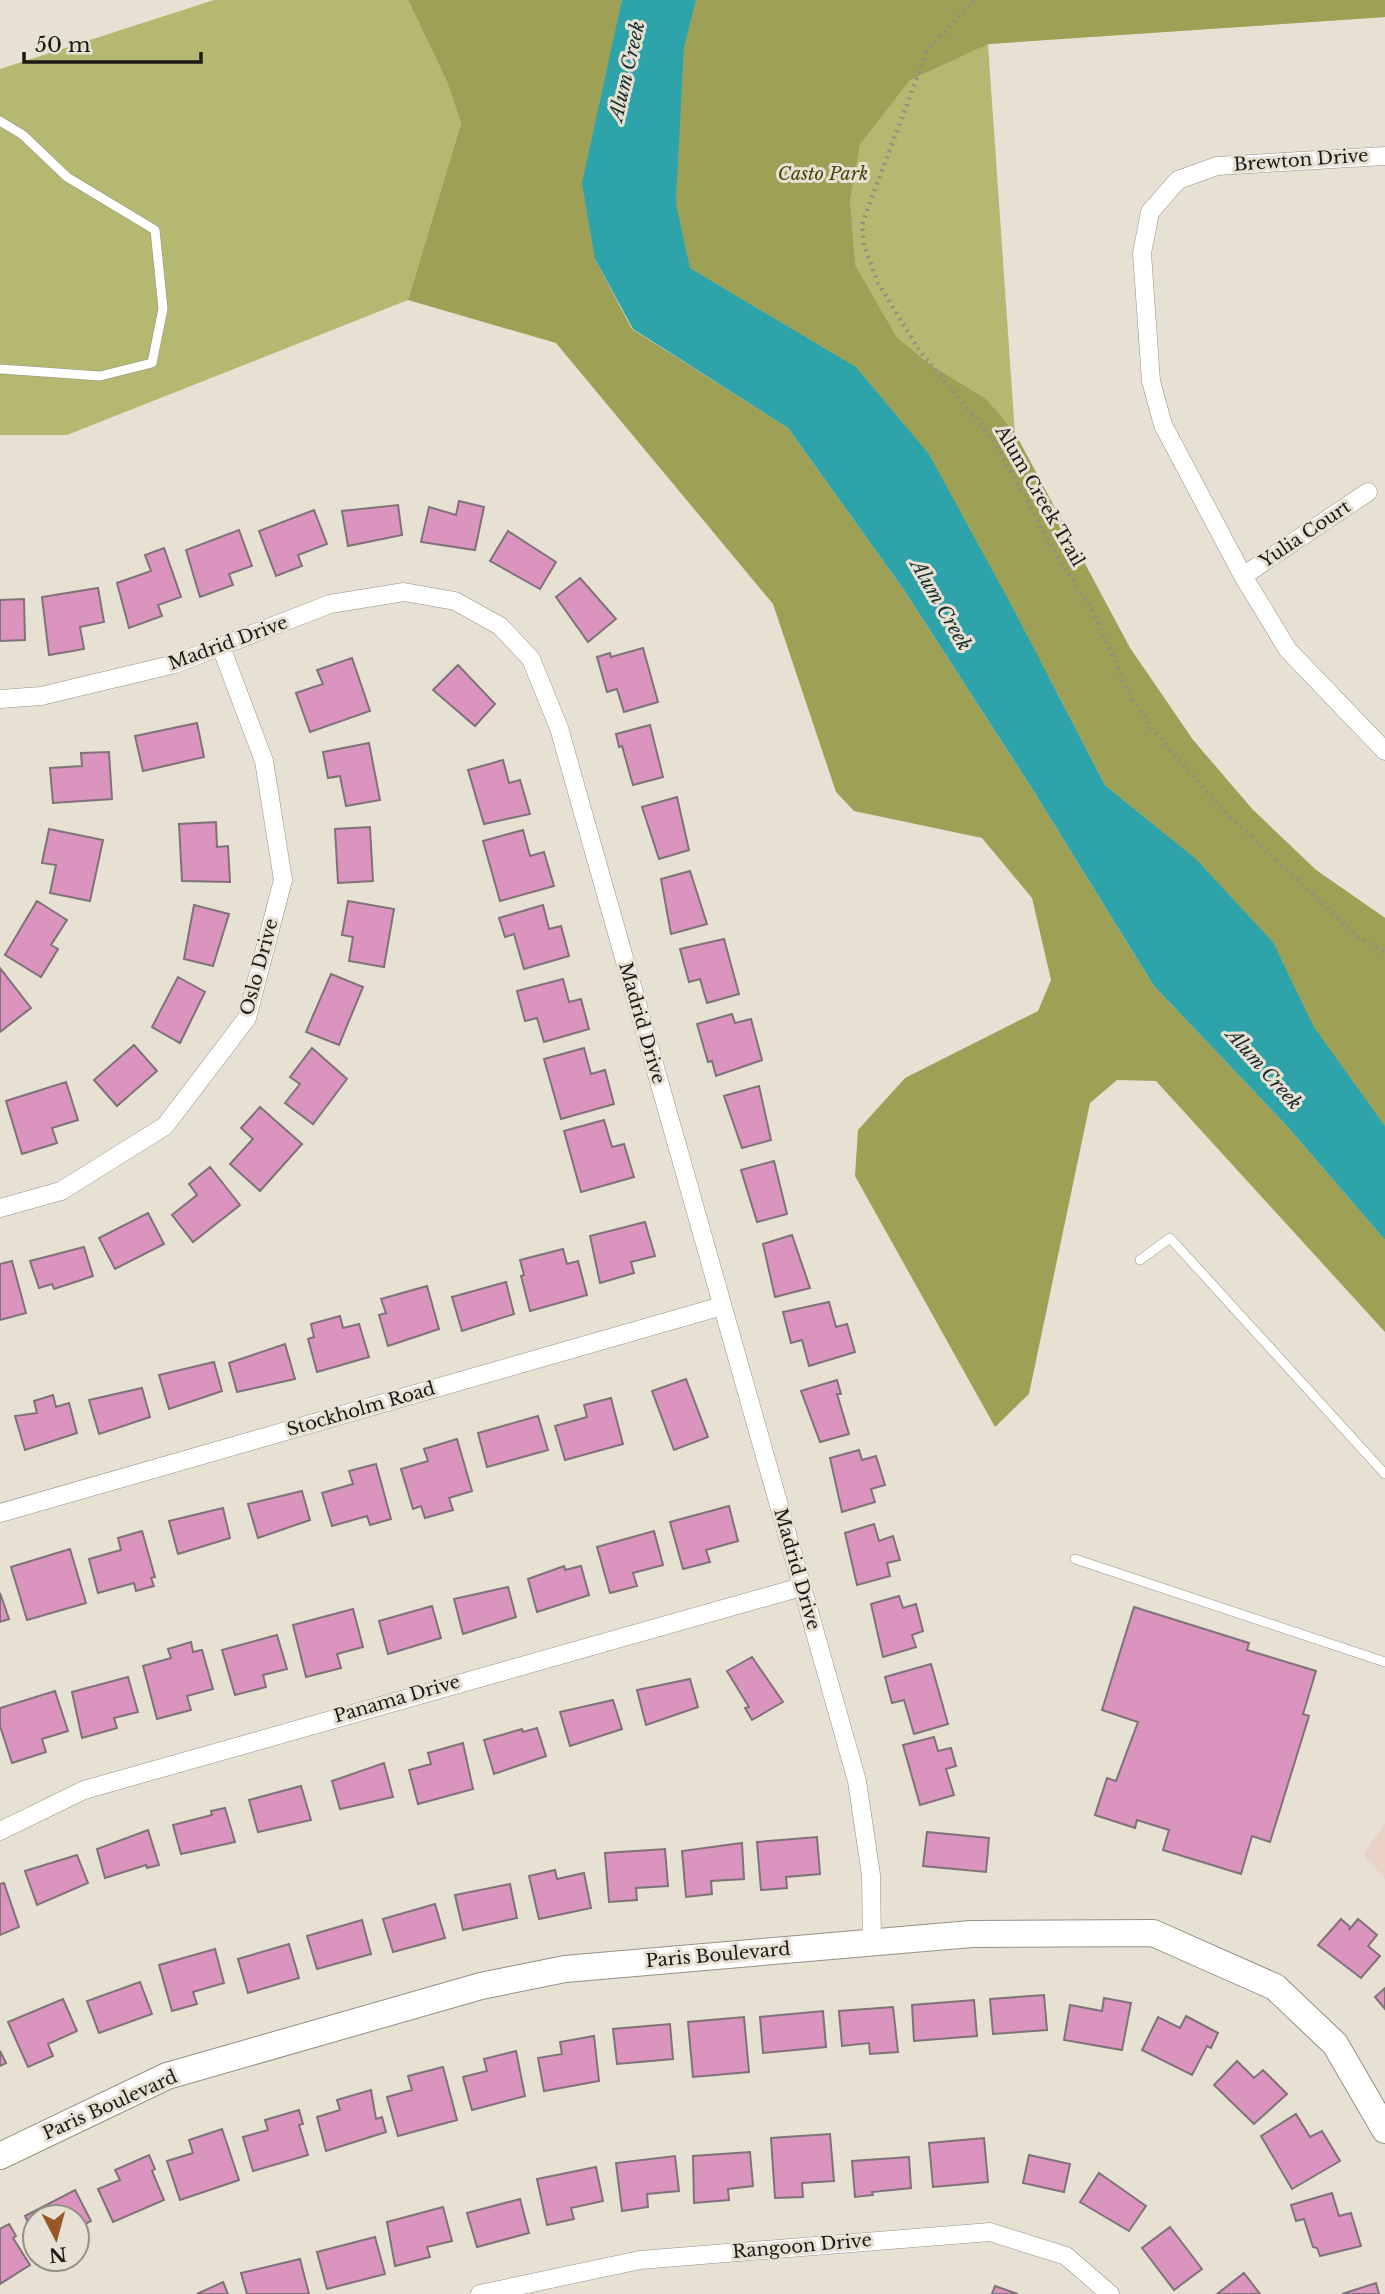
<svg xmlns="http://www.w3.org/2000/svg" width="1385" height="2294" viewBox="0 0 1385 2294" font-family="'Libre Baskerville',serif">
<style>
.commercial{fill:#ead1c8}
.green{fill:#b4b871}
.forest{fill:#9ea155}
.water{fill:#2fa3aa}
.building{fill:#db94bd;stroke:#7f7279;stroke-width:2}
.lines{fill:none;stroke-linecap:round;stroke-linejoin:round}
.lane-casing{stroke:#959084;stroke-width:10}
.street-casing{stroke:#959084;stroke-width:19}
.secondary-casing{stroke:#959084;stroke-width:28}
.path{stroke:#928e84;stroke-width:4.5;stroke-dasharray:2 5;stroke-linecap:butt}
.lane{stroke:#fff;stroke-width:9}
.street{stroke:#fff;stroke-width:18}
.secondary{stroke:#fff;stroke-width:26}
.labels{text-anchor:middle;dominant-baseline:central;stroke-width:6;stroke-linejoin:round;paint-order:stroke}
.street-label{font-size:18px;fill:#1c1a15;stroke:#e6e1d3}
.park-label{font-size:18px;font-style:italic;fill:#454609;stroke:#e6e1d3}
.water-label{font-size:19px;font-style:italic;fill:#1a2e2f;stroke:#e6e1d3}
</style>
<rect width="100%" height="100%" fill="#e6e1d3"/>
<path class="commercial" d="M1385,1823V1879L1363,1855Z"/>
<path class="green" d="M214,0H408L447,82L461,123L408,300L67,435H0V69Z
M691,0H1385V17L988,44L1015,434L1130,648L1193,740L1253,810L1316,870L1385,918V1150L953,546L623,221Z"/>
<path class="forest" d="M408,0H622L595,259L632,329L788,428L904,590L1033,790L1154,986L1286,1125L1385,1240V1332L1156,1081L1117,1080L1090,1103L1029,1394L995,1427L855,1176L858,1130L905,1078L1038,1011L1051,980L1032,898L982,838L854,811L836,792L773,604L556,343L408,300L461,123L447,82Z
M696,0H1385V17L988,44L910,80L860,144L850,200L855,265L897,338L932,366L986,399L1015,433L1130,648L1193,740L1253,810L1316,870L1385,918V1126L1314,1027L1273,942L1196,859L1105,785L1013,608L929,454L856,367L690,268L676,203L684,48Z"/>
<path class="water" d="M622,0H696L684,48L676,203L690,268L856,367L929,454L1013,608L1105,785L1196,859L1273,942L1314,1027L1385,1126V1240L1286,1125L1154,986L1033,790L904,590L788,428L633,329L595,259L582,183Z"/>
<path class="building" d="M459,501L484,507L475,550L421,542L429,507L456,515Z
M398,505L402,535L348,546L342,511Z
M314,510L327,544L298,555L302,566L276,576L259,531Z
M239,530L252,566L229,574L233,585L200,597L186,550Z
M508,531L556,562L540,589L490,561Z
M164,548L181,597L158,605L162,616L129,628L117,583L151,571L145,555Z
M580,578L616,619L588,642L556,597Z
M98,588L104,622L80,627L84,649L49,655L42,597Z
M24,599L25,640L0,641V600Z
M643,648L658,702L624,712L617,689L607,692L597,657L610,653L611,657Z
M352,658L370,711L310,732L296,693L323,684L317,670Z
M458,665L495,704L475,726L433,690Z
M197,723L204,757L143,771L135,736Z
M650,725L663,777L633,785L622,746L619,747L616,734Z
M369,743L380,800L346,806L340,776L328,778L323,752Z
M109,752L112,799L53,803L50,768L82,766L81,753Z
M503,760L509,783L520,780L530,814L484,824L468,770Z
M677,797L689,850L659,859L642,807Z
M216,822L217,847L228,846L230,882L182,881L179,824Z
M370,827L373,881L338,883L335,829Z
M49,829L103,840L90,901L50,893L56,865L42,863Z
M523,830L530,856L544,852L554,886L500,901L483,841Z
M690,871L707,924L671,934L661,879Z
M37,901L67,920L51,945L58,949L41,977L5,955Z
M348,901L394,909L384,967L349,961L353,937L342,935Z
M194,905L229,914L213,966L184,959Z
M543,905L549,929L561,926L569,956L524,969L514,934L505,937L499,918Z
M724,939L739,994L707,1003L700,979L689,982L680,949Z
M0,968L31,1008L0,1032Z
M331,974L363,987L339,1045L306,1032Z
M178,977L205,992L180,1043L152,1027Z
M563,979L569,1002L581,999L589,1029L544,1042L537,1018L525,1021L517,991Z
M732,1014L735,1023L751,1019L762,1060L716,1076L712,1061L708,1062L697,1024Z
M134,1045L157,1071L117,1106L94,1080Z
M312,1048L347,1079L313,1124L285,1103L300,1084L290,1077Z
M584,1048L591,1074L605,1070L614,1104L561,1119L544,1059Z
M66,1082L78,1120L52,1128L57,1143L22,1154L6,1101Z
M759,1086L771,1140L742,1148L724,1096Z
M260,1107L302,1144L260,1191L230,1164L253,1139L241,1128Z
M604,1120L612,1147L624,1144L634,1177L581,1192L564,1131Z
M774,1161L787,1214L757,1222L741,1170Z
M210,1167L240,1205L193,1242L172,1215L197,1195L189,1184Z
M148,1213L164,1244L115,1269L99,1238Z
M645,1222L655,1256L631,1262L634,1273L600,1283L590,1236Z
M792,1235L810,1288L775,1297L763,1244Z
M84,1247L93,1276L54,1289L52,1284L39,1288L30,1261Z
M563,1249L567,1264L578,1261L587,1295L530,1311L521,1276L524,1275L520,1260Z
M12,1261L26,1313L0,1320V1264Z
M506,1282L514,1314L462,1331L452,1297Z
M427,1286L439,1329L388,1346L379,1315L386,1313L381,1299Z
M829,1302L836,1327L847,1324L855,1352L809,1366L802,1340L791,1343L783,1312Z
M340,1316L343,1328L359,1324L369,1357L317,1372L308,1339L314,1337L311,1324Z
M285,1344L295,1379L237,1392L229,1363Z
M214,1362L222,1391L169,1409L159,1375Z
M686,1379L708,1437L674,1450L652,1391Z
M837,1380L841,1394H837L849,1434L820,1442L801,1391Z
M142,1388L150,1417L99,1434L89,1400Z
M53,1395L56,1407L69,1403L77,1433L25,1450L15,1416L37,1413L34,1401Z
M611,1398L623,1444L565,1460L555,1426L587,1417L584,1405Z
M538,1416L548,1450L487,1467L478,1433Z
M457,1439L472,1491L449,1498L453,1510L425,1518L421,1506L413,1509L401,1469L428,1461L424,1449Z
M859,1450L862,1460L876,1456L885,1485L871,1489L875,1502L842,1512L830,1458Z
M376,1464L391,1519L370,1525L367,1516L332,1526L322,1493L353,1484L349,1471Z
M302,1491L310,1520L258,1538L248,1504Z
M729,1506L738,1541L706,1550L710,1562L683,1569L670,1522Z
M223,1508L230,1538L178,1554L169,1521Z
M874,1524L879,1541L893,1536L900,1560L887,1563L890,1576L857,1585L845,1533Z
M142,1531L155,1577L151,1578L154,1586L136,1591L134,1583L98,1593L89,1559L121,1550L118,1538Z
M654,1531L663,1565L633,1573L637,1586L610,1593L597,1547Z
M70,1549L86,1603L27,1620L11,1567Z
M564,1566L565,1570L581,1566L589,1595L537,1612L528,1579Z
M508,1587L516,1617L463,1634L454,1599Z
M0,1593L9,1619L0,1622Z
M899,1596L903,1608L916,1604L923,1631L912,1635L916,1647L883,1657L871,1604Z
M432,1606L441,1638L388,1654L379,1621Z
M1134,1607L1249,1643L1247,1650L1316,1671L1303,1714L1309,1716L1270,1842L1252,1836L1241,1874L1163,1850L1169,1830L1137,1820L1135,1828L1095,1815L1107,1778L1116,1781L1138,1722L1102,1710Z
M353,1609L363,1647L337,1654L341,1668L306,1677L293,1625Z
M277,1635L287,1669L263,1675L266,1687L235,1695L222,1650Z
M191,1642L193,1652L202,1650L213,1689L187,1696L191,1710L157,1719L143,1666L171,1658L168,1649Z
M752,1657L783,1702L752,1720L745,1708L749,1707L727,1671Z
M931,1664L948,1724L914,1734L904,1700L892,1703L885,1677Z
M128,1677L138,1712L114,1718L117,1728L82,1738L72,1692Z
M690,1679L698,1707L646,1725L637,1690Z
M55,1691L68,1731L42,1739L46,1752L12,1763L0,1726V1708Z
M613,1700L622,1729L570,1746L560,1712Z
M537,1728L546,1756L494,1774L484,1740L522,1729L523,1732Z
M934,1737L938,1751L951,1748L956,1766L946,1769L954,1795L920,1805L903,1745Z
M463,1743L473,1789L418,1804L409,1770L431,1764L428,1753Z
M384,1763L393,1797L340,1809L332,1781Z
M301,1786L311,1820L258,1832L249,1800Z
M225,1808L235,1842L181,1854L173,1825L212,1815L211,1811Z
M148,1830L159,1865L147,1868L146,1865L105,1878L97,1849Z
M927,1832L989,1838L986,1872L923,1866Z
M817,1837L820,1874L786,1877L787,1888L761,1890L757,1842Z
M742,1843L744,1879L711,1881L712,1894L686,1897L682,1851Z
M665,1849L668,1886L636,1888L637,1900L609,1902L605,1853Z
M77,1855L88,1883L37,1905L25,1871Z
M555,1870L557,1879L584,1873L591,1908L539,1919L529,1876Z
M4,1883L19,1927L0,1935V1884Z
M510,1884L517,1918L463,1930L455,1895Z
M435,1904L445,1938L393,1952L383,1919Z
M1341,1919L1350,1927L1349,1930L1358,1919L1377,1935L1368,1946L1380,1956L1361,1978L1318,1945Z
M362,1920L371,1954L317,1969L307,1936Z
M289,1944L299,1978L248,1993L238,1959Z
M215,1949L224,1983L193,1992L197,2004L172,2011L159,1965Z
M140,1982L152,2014L99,2033L87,2001Z
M1385,1988V2009L1375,1997Z
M1044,1995L1047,2030L993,2034L990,1999Z
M1104,1998L1131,2003L1122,2050L1064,2040L1070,2005L1102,2011Z
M63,1999L77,2031L48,2044L53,2056L28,2067L8,2022Z
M974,2000L977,2036L914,2041L912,2005Z
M893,2007L898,2052L870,2054L869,2043L842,2046L839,2011Z
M823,2011L826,2047L763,2053L760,2017Z
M1186,2016L1218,2033L1211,2048L1207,2046L1192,2075L1142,2050L1158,2017L1180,2028Z
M744,2017L749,2072L693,2077L688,2022Z
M670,2024L673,2059L617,2064L613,2029Z
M594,2036L599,2081L544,2091L538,2058L562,2054L560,2042Z
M0,2051L6,2063L0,2066Z
M516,2051L525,2096L472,2110L463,2077L487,2071L484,2059Z
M1237,2061L1254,2078L1263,2070L1287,2094L1254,2124L1214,2085Z
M443,2067L457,2120L398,2136L387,2097L412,2090L408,2076Z
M371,2090L376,2119L382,2117L386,2132L326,2151L317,2117L340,2110L337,2100Z
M299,2110L303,2124L299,2125L308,2155L253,2171L243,2137L268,2130L265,2120Z
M1296,2114L1310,2137L1322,2131L1340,2161L1292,2189L1261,2136Z
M222,2129L239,2180L180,2200L167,2161L193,2153L189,2140Z
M830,2134L834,2181L802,2183L803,2197L775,2198L771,2138Z
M984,2138L988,2182L933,2187L929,2143Z
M750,2152L753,2186L728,2189L729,2200L694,2203L693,2156Z
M149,2155L155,2169L152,2171L164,2200L113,2222L98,2189L120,2180L115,2170Z
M1029,2155L1070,2164L1064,2192L1023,2183Z
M675,2156L679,2191L647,2194L648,2207L622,2211L616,2163Z
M909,2157L911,2188L872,2192L873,2195L855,2197L852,2161Z
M596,2167L603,2201L571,2208L574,2219L547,2225L537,2179Z
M1099,2173L1146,2206L1129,2231L1080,2202Z
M75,2190L91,2221L77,2228V2217H35V2236L25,2216Z
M1332,2193L1339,2216L1351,2213L1361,2246L1320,2256L1317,2248L1313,2247L1304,2219L1296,2221L1291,2205Z
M520,2199L529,2233L477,2247L467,2213Z
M443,2207L452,2241L427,2247L430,2257L395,2266L387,2222Z
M9,2224L16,2236L13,2238L30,2265L0,2284V2229Z
M1170,2227L1202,2269L1174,2290L1142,2248Z
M375,2237L385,2274L327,2289L317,2252Z
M300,2259L309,2294H247L241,2273Z
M1244,2273L1260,2294H1217Z
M223,2282L228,2294H197Z
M1376,2283L1379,2294H1342Z
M995,2286L1018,2294H992Z"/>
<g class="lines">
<defs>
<path id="lane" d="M0,121L23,135L67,177L155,230L163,309L152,363L100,376L0,369
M1140,1260L1170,1238L1385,1474
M1075,1559L1385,1662"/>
<path id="street" d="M1385,156L1217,166L1178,180L1150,212L1142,253L1151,381L1163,425L1243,576L1288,650L1385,751
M1243,576L1368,492
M0,699L41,696L175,664L330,604L404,592L455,601L500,626L531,659L559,728L857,1781L871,1875L872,1942
M0,1208L61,1191L165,1126L247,1018L283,880L264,761L221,647
M0,1513L722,1306
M0,1831L84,1790L801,1587
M480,2294L640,2260L990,2232L1066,2256L1110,2294"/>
<path id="secondary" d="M0,2156L167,2076L481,1986L565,1969L971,1934L1153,1933L1275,1987L1335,2044L1385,2130"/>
</defs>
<use href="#lane" class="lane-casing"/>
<use href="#street" class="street-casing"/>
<use href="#secondary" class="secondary-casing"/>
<path class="path" d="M974,0L927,51L862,224L864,246L878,283L919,350L992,438L1059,559L1094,613L1128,691L1150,726L1220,807L1355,934L1385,953"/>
<use href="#lane" class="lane"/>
<use href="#street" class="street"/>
<use href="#secondary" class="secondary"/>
</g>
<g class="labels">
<g class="street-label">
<text transform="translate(1301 160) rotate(-4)">Brewton Drive</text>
<text transform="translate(1040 496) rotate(60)">Alum Creek Trail</text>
<text transform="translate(1305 534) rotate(-34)">Yulia Court</text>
<text transform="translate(228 643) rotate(-20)">Madrid Drive</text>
<text transform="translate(259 967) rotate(-75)">Oslo Drive</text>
<text transform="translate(642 1023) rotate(74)">Madrid Drive</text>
<text transform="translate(361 1409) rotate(-16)">Stockholm Road</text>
<text transform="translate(797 1569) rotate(74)">Madrid Drive</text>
<text transform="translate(397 1699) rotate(-16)">Panama Drive</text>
<text transform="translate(718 1955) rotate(-5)">Paris Boulevard</text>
<text transform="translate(110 2105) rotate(-24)">Paris Boulevard</text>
<text transform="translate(802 2246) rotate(-5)">Rangoon Drive</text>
</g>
<g class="park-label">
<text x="823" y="174">Casto Park</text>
</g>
<g class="water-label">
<text transform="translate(627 71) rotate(-77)">Alum Creek</text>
<text transform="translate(941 605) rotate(60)">Alum Creek</text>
<text transform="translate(1264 1069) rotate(48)">Alum Creek</text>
</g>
</g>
<g transform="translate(56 2238) rotate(174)"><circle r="33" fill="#e6e1d3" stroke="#959187" stroke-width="2"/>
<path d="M0-5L12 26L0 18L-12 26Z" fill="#995627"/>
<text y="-10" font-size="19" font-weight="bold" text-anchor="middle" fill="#1c1a15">N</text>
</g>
<path d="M24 52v10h177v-10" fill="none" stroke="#1c1a15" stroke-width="3.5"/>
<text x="35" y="52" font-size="21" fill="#1c1a15" stroke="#e6e1d3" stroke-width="5" paint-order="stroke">50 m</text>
</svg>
